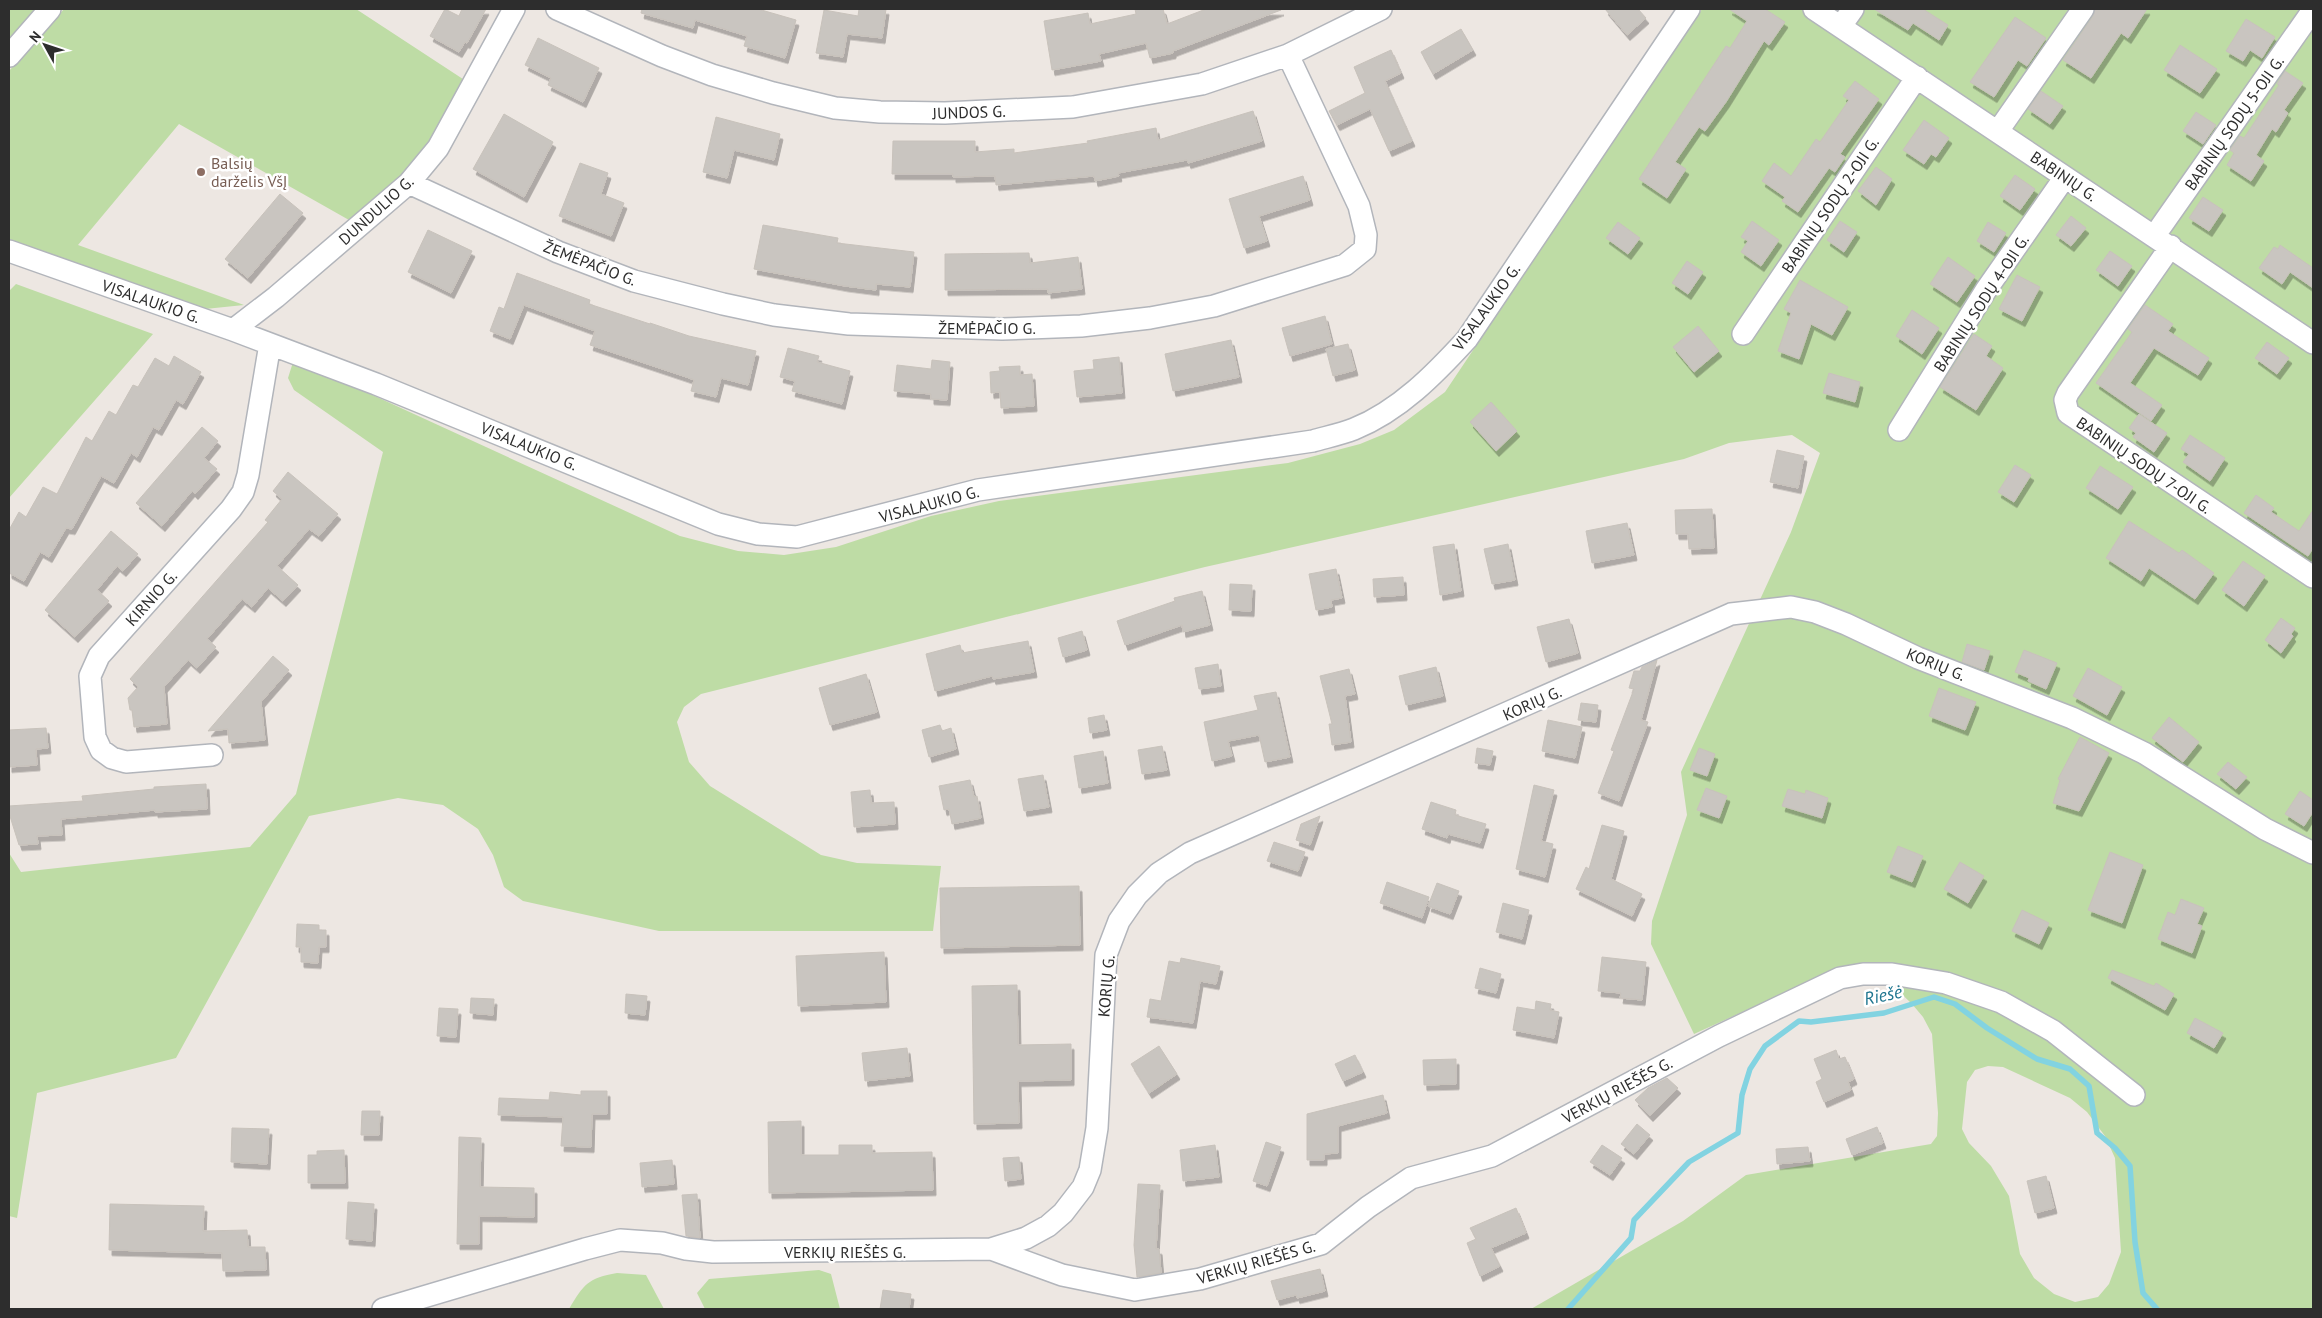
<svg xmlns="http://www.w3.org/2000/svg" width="2322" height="1318" viewBox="0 0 2322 1318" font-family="'PT Sans',sans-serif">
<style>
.green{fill:#bedca5;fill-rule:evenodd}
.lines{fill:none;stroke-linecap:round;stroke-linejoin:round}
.stream{stroke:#82d3e1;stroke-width:5.5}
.building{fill:#c9c5c0;stroke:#c8c2bb;filter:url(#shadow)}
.minor-casing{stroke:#b2b5bb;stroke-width:24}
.minor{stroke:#fff;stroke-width:21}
.education-dot{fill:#8d6e63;stroke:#fff;stroke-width:2}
.labels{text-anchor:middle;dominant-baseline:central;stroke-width:5;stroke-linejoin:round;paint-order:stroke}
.street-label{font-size:16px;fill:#2d2d2d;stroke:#fff}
.education-label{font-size:16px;fill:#785e54;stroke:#fff;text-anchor:start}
.water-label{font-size:18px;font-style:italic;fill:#1f7690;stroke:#fff}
</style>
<defs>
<filter id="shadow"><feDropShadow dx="3" dy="5.5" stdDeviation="0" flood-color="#0004"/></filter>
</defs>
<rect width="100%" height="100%" fill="#ede7e2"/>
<path class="green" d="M9,9H37L9,40Z
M64,9H356L469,83L421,156L380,198L349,220L179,124L78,245L244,305L205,309L80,267L9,240V71Z
M1702,9H2313V1309H1531L1683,1221L1746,1175L1931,1144L1937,1136L1938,1113L1932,1034L1923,1017L1912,1004L1886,979L1837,969L1694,1034L1651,944L1652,921L1687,815L1681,772L1791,532L1820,453L1792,435L1729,443L1684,459L1205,567L701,694L684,707L677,722L689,762L710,786L821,855L857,863L941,866L933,931H659L523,901L504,887L493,855L478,829L443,805L398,798L309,816L176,1058L37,1093L17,1218L9,1216V853L21,872L250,847L296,794L383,452L294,390L288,378L294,359L680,536L738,551L784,555L836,547L931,516L999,501L1288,463L1360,444L1394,430L1445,392ZM1988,1066L2003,1067L2070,1098L2087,1112L2105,1136L2115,1158L2121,1252L2109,1284L2098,1297L2075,1302L2054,1294L2034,1278L2020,1254L2009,1196L1991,1166L1969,1143L1962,1129L1967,1082L1975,1070Z
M16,284L153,334L9,498V291Z
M819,1270L831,1274L840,1309H705L697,1293L709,1279Z
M617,1273L646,1275L664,1309H569C584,1284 588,1278 617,1273Z"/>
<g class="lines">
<path class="stream" d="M1568,1309L1631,1238L1634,1220L1689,1162L1738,1133L1742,1095L1750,1069L1765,1046L1799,1021L1811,1022L1884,1013L1934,997L1955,1004L1987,1028L2037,1059L2070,1069L2089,1086L2097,1133L2115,1148L2130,1166L2135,1242L2143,1293L2157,1309"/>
</g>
<path class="building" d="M445,9L459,16L462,9H486L467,43L465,42L459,52L430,36Z
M642,9H758L796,20L785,58L744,46L747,36L695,20L693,28L641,13Z
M859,9H886L882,38L847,34L843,57L816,53L824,10L858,16Z
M1135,9H1163L1167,24L1206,9L1281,10L1173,51V53L1150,58L1146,43L1099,54L1101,61L1052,70L1044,21L1088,13L1090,24L1136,14Z
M1605,9H1638L1646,18L1627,35Z
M1729,9H1765L1785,22L1769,45L1764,41L1726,102L1705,131L1699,127L1675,162L1686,169L1667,198L1639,179L1726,46L1730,48L1747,21Z
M1874,9H1923L1948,25L1939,40L1913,23L1908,30Z
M2095,9H2147L2128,38L2121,33L2091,78L2063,60L2093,16Z
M2015,17L2046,38L2027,66L2018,60L1994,97L1970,82Z
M2246,19L2275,37L2262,58L2250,50L2243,61L2226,51Z
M1461,29L1473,50L1433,74L1421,52Z
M538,38L599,68L583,102L548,85L551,78L525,65Z
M2180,45L2217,69L2200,93L2164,70Z
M1391,50L1401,73L1385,81L1412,141L1389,151L1370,109L1337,125L1329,111L1365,93L1354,67Z
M2285,71L2303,83L2284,110L2288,113L2276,132L2272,129L2256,155L2264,161L2251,181L2227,165L2234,153L2230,150L2240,136L2244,138L2279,85L2277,84Z
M1855,81L1879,99L1840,154L1845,157L1835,172L1829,168L1798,212L1782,201L1785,197L1762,181L1774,163L1791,176L1816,139L1820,142L1849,100L1843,96Z
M2041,91L2063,106L2050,124L2028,109Z
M1253,111L1262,141L1188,163L1187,160L1118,173L1119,176L1095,181L1094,176L996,185L995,176L953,177V174H892L893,141H975V152L1014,149V153L1088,143L1087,141L1156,128L1158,140Z
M2196,112L2216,125L2203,144L2183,131Z
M504,114L553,142L524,197L473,169Z
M716,117L780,134L774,160L734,150L727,178L703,172Z
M1924,120L1949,138L1936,157L1931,154L1924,164L1903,150Z
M580,163L608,173L601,194L624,203L611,236L559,216Z
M1876,167L1892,179L1876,205L1858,191Z
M2015,175L2035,189L2020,210L2000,196Z
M1303,176L1310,200L1259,216L1267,241L1244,248L1229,199Z
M280,194L303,213L248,278L225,259Z
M2203,197L2223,210L2209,231L2189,218Z
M2071,216L2086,228L2071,246L2056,235Z
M1752,221L1779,240L1761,266L1741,252L1748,241L1741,237Z
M1840,221L1857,232L1844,252L1827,240Z
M1618,222L1640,238L1628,254L1606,238Z
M1988,222L2006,233L1994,252L1977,241Z
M763,225L838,238L837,243L914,252L910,287L876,284V290L845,286L754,269Z
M428,230L472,251L451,293L408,272Z
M2280,245L2313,268V288L2290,272L2282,284L2259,268L2274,247L2278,249Z
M2110,251L2132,266L2118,286L2096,270Z
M1029,253L1030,263L1078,257L1082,289L1048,293V289L945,290V254Z
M1948,257L1975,276L1957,302L1930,284Z
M1687,261L1703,272L1688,294L1672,283Z
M517,273L590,300L589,304L650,324V323L689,336L756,351L748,385L721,378L716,397L691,391L694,380L689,378L590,345L595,331L524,305L510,339L490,331L499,307L504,309Z
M2017,275L2040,287L2022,321L1999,309Z
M1800,280L1848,307L1832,335L1811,324L1799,359L1778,351L1791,313L1784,309Z
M2145,305L2173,324L2168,331L2209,358L2198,375L2154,348L2130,383L2162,405L2151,421L2096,383L2132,332L2128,329Z
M1912,310L1939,328L1922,354L1896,336Z
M1325,316L1332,344L1290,356L1282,328Z
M1698,326L1719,351L1694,372L1673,347Z
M1974,334L1992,346L1986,356L2003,368L1976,410L1940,387Z
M1231,340L1239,377L1173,391L1165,354Z
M2267,342L2289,358L2277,374L2255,358Z
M1348,344L1355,370L1333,376L1326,349Z
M788,348L819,356L817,362L850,371L842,404L792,391L795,381L780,377Z
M174,356L201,372L183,404L176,400L159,430L153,427L137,457L131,453L114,483L101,476L72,529L66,528L49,557L40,552L24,581L9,573V530L19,512L26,517L43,487L57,494L86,437L92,441L109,411L116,415L133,385L138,387L155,358L169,366Z
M1119,357L1122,393L1077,397L1074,371L1094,369L1093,360Z
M932,360L950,362L947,400L931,399V394L894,391L897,365L931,369Z
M1020,366V375L1032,374L1034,406L1001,408L1000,392L991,393L990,372L1000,371L999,367Z
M1829,373L1860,382L1855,402L1823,393Z
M1491,402L1517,431L1496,451L1470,422Z
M2139,414L2167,433L2154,452L2133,437L2136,433L2129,428Z
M202,427L218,441L204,458L217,469L195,494L192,491L162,526L136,503Z
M2190,435L2225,458L2210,481L2183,462L2189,454L2181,449Z
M1777,450L1804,456L1798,488L1770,482Z
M2015,465L2031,475L2014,502L1998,492Z
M2100,466L2133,487L2118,509L2086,488Z
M288,472L338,514L319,536L309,529L277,566L298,585L283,601L268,588L252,607L242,599L207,639L216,647L197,668L188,660L164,687L167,724L134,727L132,710H130L128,698L138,687L130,679L268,522L265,520L282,499L273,491Z
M2256,495L2274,508L2271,512L2299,531L2313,510V548L2308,556L2244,513Z
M1712,509L1714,548L1689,549L1688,534H1676L1675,510Z
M2129,521L2179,553L2182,550L2214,573L2195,599L2149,568L2141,581L2106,558Z
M1627,523L1634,555L1592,563L1586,531Z
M111,531L138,554L123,571L117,566L97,590L109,601L75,637L45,610Z
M1454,544L1461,591L1440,595L1433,547Z
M1508,544L1515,580L1492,584L1484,549Z
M2243,561L2265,576L2244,606L2222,590Z
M1336,569L1342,598L1331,600L1332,607L1316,610L1309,574Z
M1403,577L1404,595L1374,597L1373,579Z
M1230,584L1252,585L1251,611L1229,610Z
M1202,591L1210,625L1183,632L1182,625L1125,645L1117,621L1175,601L1174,598Z
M2281,618L2295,628L2291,634L2293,636L2281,653L2265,640Z
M1569,619L1578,653L1546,662L1537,627Z
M1082,631L1087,650L1063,657L1058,638Z
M1028,641L1034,672L993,679L992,676L935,691L926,654L960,645L962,653Z
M1967,644L1990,651L1984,670L1962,662Z
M2024,650L2057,663L2046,689L2028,681L2029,678L2015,672Z
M273,656L289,670L261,702L265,740L229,743L228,729L208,731Z
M1657,660L1641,720L1648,722L1619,801L1598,793L1614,751L1611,750L1634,689L1629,688L1634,671H1640L1642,667Z
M1218,664L1221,686L1199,689L1195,668Z
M1436,667L1443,696L1406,705L1399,676Z
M2088,668L2122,687L2107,715L2073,696Z
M1349,669L1355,694L1345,696L1351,742L1332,745L1329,724H1332L1320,676Z
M866,674L877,712L830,725L819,688Z
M1939,688L1976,702L1965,730L1929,716Z
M1276,692L1290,757L1265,762L1259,735L1228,741L1232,756L1212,761L1204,722L1258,710L1254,696Z
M1581,703L1598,705L1596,722L1578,720Z
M1104,715L1107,730L1090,733L1088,718Z
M2169,717L2199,742L2183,762L2152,738Z
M1548,720L1582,727L1575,758L1542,751Z
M940,725L942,731L951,728L956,749L929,757L922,730Z
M46,728L48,748L36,749L37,765L9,767V730Z
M2080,737L2109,753L2079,811L2053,803L2060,780L2058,779Z
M1162,746L1167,770L1142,774L1138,750Z
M1477,748L1493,751L1490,765L1475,763Z
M1699,748L1715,754L1707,776L1690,770Z
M1103,751L1108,783L1079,788L1074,756Z
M2228,762L2247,777L2236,789L2217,774Z
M1043,775L1049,807L1024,811L1018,779Z
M970,780L974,797L977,796L981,818L952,824L949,809L944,810L939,786Z
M206,784L207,809L155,812V810L61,819L62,835L37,836L38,844L19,845L9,813V806L83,801L82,796L154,789V787Z
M1534,785L1554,790L1541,841L1553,844L1545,877L1516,869Z
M1706,788L1727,796L1719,818L1697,810Z
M1788,789L1805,794L1806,790L1828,798L1822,818L1782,806Z
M870,790L871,803L894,802L895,824L854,827L851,792Z
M2300,791L2313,800V812L2304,826L2285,814Z
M1431,802L1456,810L1455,815L1486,824L1480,843L1448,834L1447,838L1422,829Z
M1320,816L1310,845L1296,840L1301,824Z
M1602,825L1624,831L1611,879L1642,894L1632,916L1576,889L1586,867L1589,869Z
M1274,842L1305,852L1298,871L1267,861Z
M1898,846L1923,856L1912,882L1887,872Z
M2110,852L2143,865L2122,923L2088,910Z
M1960,862L1984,876L1968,903L1944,889Z
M1387,882L1429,897L1422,918L1380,903Z
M1437,883L1459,891L1450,914L1428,906Z
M1079,886L1080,945L941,948L940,888Z
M2181,899L2204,908L2197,924L2202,926L2192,953L2158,939L2168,912L2175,915Z
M1503,903L1529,910L1522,939L1496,932Z
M2022,910L2049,923L2039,944L2012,931Z
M297,924L319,925V930H326V947H319L318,963L301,962V947H296Z
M884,952L886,1002L798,1006L796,956Z
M1602,957L1646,962L1642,1000L1620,998L1621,993L1598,991Z
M1181,958L1220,966L1216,984L1200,981L1193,1023L1147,1017L1150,999L1161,1001L1169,961L1180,963Z
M1480,968L1501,974L1496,993L1475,988Z
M2112,970L2154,986L2156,983L2174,994L2165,1010L2108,978Z
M1017,985L1018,1045L1071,1044V1080L1018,1081L1019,1123L974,1124L972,986Z
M626,994L647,996L645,1015L625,1013Z
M471,998L494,999L493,1015L470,1013Z
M1536,1001L1551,1004L1550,1010L1559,1012L1554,1038L1513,1030L1517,1007L1535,1010Z
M439,1008L458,1009L456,1037L437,1036Z
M2195,1018L2223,1033L2214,1048L2187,1033Z
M1159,1046L1177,1074L1149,1093L1131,1064Z
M907,1048L910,1076L865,1081L862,1053Z
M1836,1050L1839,1059L1845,1057L1854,1079L1848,1082L1851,1090L1824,1102L1816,1082L1822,1079L1814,1059Z
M1355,1055L1363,1072L1343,1081L1335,1064Z
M1456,1059V1084L1424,1085L1423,1060Z
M1667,1078L1678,1088L1650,1116L1635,1100L1648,1088Z
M581,1091H607V1114H592L591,1147L561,1146L563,1117L498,1115L499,1098L549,1100L550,1092L581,1095Z
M1383,1095L1387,1113L1338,1126V1153L1324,1154V1160H1307V1114Z
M362,1111H380L379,1135H361Z
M801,1121V1155H839V1145H872V1153L932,1152L933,1190L769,1193L768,1122Z
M1637,1124L1650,1135L1634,1154L1621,1144Z
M1877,1127L1883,1143L1852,1155L1846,1139Z
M232,1128L269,1129L267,1164L231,1162Z
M459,1137L481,1138L480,1187L534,1188V1217L479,1216V1244H457Z
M1266,1142L1281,1147L1267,1186L1253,1181Z
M1215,1145L1219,1177L1183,1181L1180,1150Z
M1602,1145L1622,1158L1610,1175L1590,1162Z
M1808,1147L1810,1161L1777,1164L1776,1149Z
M344,1150L345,1183H308V1155H317V1151Z
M1019,1157L1021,1179L1005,1181L1003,1158Z
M672,1160L674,1184L642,1187L640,1163Z
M2046,1176L2054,1208L2035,1213L2027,1181Z
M1138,1184L1160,1185L1156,1249H1159L1161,1273L1137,1277L1134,1245Z
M697,1194L700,1238L686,1236L682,1195Z
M348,1202L374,1204L372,1241L346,1239Z
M110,1204L204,1206L203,1231L247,1230L248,1247H265L266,1270L223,1271L222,1253L109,1250Z
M1516,1208L1526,1233L1491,1248L1500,1266L1480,1276L1467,1243L1476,1239L1470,1228Z
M1320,1269L1325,1291L1297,1298L1296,1295L1277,1300L1271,1281Z
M883,1290L911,1294L909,1309H880Z"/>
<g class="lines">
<defs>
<path id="minor" d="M557,9L662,56L712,75L773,93L835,108L880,112L945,113L1073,107L1202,84L1288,55L1381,9
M1814,9L2313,343
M1841,26L1853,9
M9,56L50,9
M1998,131L2083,9
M409,183L558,252L634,281L723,304L774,315L849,324L1002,329L1081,326L1150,318L1214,306L1345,265L1365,249L1366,235L1359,206L1288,55
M2155,235L2313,10
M2171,246L2068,393L2065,400L2068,413L2313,577
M9,251L233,330L376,384L718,524L758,534L797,537L978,490L1313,441C1327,437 1341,434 1354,429C1399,411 1435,374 1467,339L1689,9
M233,330L276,297L409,183L438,148L514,9
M1743,334L1917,77
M1899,430L1986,290L2065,177
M212,755L126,762L112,758L101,750L95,737L90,676L99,656L231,509L243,492L248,475L270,344
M991,1249L1026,1238L1048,1226L1063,1213L1083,1187L1090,1170L1097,1128L1106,955L1119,921L1137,895L1159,873L1190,853L1731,614L1791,607L1815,612L1846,624L1918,658L2072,718L2144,753L2265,829L2313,853
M383,1309L585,1249L620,1240L662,1243L686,1249L713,1252L991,1249L1062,1275L1135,1290L1200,1279L1321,1244L1368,1207L1411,1178L1492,1156L1719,1036L1840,978L1863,974H1892L1946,983L2001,1002L2053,1031L2134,1095"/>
</defs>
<use href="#minor" class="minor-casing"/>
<use href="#minor" class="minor"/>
</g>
<circle class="education-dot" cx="201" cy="172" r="5"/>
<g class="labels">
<g class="street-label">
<text transform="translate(969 112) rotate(-2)">JUNDOS G.</text>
<text transform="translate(2234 123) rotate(-55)">BABINIŲ SODŲ 5-OJI G.</text>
<text transform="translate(2064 176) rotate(34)">BABINIŲ G.</text>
<text transform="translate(1830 205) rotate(-56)">BABINIŲ SODŲ 2-OJI G.</text>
<text transform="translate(376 210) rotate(-42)">DUNDULIO G.</text>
<text transform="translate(590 263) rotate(21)">ŽEMĖPAČIO G.</text>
<text transform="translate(151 301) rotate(19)">VISALAUKIO G.</text>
<text transform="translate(1981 303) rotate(-57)">BABINIŲ SODŲ 4-OJI G.</text>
<text transform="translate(1486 307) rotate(-54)">VISALAUKIO G.</text>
<text x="987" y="328">ŽEMĖPAČIO G.</text>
<text transform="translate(529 446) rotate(22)">VISALAUKIO G.</text>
<text transform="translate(2144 465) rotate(34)">BABINIŲ SODŲ 7-OJI G.</text>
<text transform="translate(929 504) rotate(-15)">VISALAUKIO G.</text>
<text transform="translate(151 598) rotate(-48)">KIRNIO G.</text>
<text transform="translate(1936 664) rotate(22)">KORIŲ G.</text>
<text transform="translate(1532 703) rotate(-24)">KORIŲ G.</text>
<text transform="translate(1106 986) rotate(-85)">KORIŲ G.</text>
<text transform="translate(1617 1090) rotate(-28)">VERKIŲ RIEŠĖS G.</text>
<text x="845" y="1252">VERKIŲ RIEŠĖS G.</text>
<text transform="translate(1256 1262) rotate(-16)">VERKIŲ RIEŠĖS G.</text>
</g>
<g class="education-label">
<text x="211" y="163">Balsių<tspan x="211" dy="18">darželis VšĮ</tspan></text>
</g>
<g class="water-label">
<text transform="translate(1883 995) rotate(-12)">Riešė</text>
</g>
</g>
<rect width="2322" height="1318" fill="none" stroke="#2d2d2d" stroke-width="20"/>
<g transform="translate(45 45) rotate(310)" stroke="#ffffff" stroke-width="4" paint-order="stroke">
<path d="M0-4L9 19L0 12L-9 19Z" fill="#2d2d2d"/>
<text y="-8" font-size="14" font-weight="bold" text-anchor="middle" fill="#2d2d2d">N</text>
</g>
</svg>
